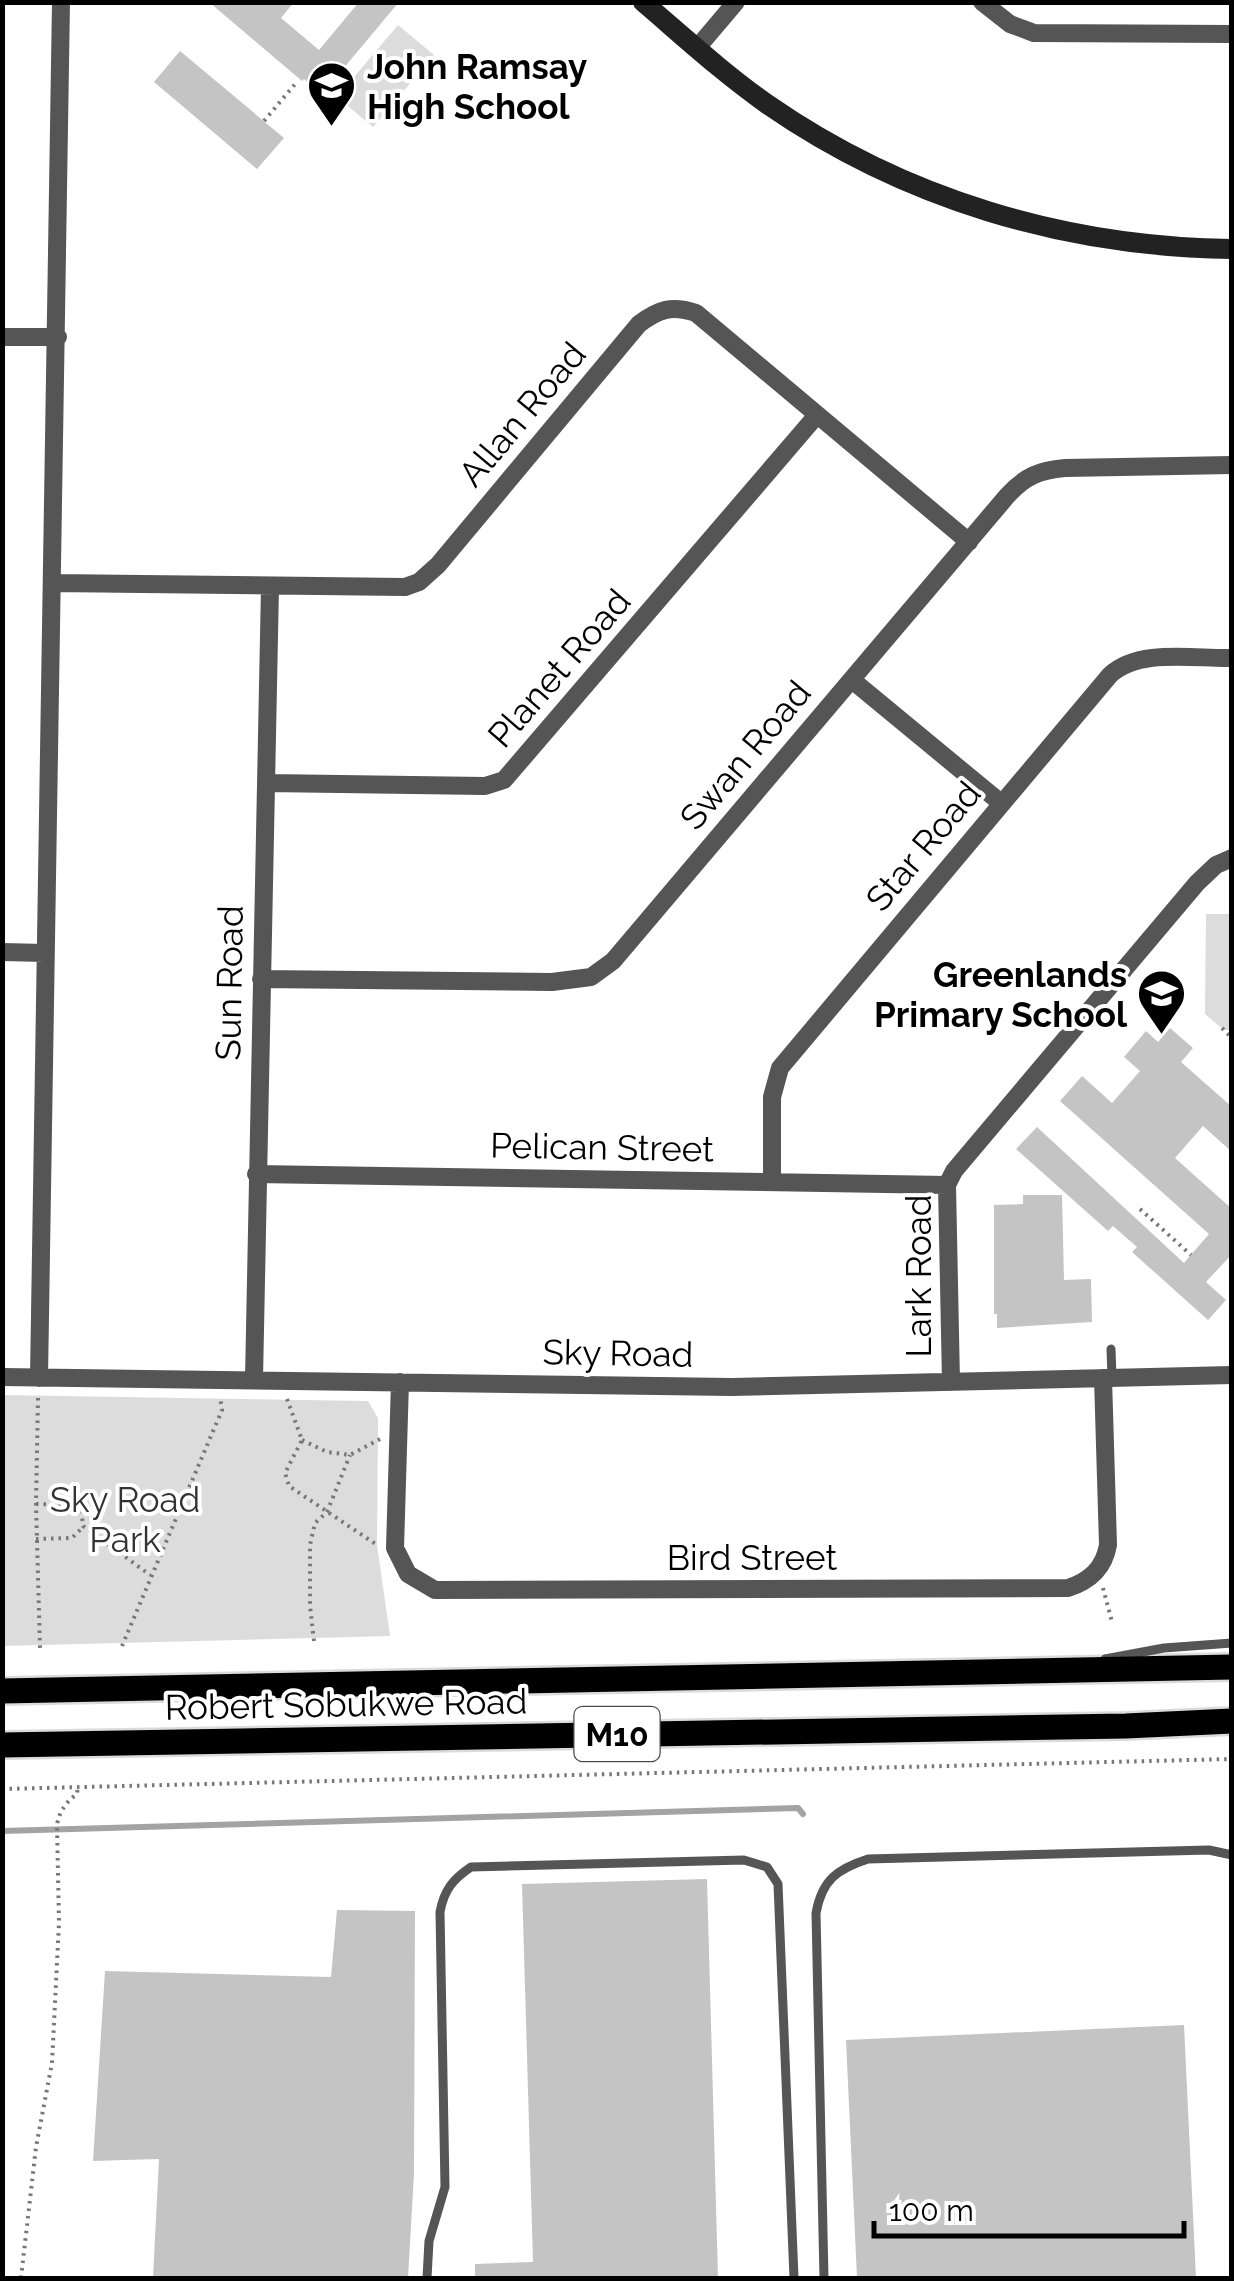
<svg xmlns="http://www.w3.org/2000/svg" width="1234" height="2281" viewBox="0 0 1234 2281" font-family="Raleway,sans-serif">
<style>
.green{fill:#dcdcdc}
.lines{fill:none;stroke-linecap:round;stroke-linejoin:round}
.stream{stroke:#a3a3a3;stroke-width:6}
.building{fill:#c4c4c4}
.primary-casing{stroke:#dbdbdb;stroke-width:30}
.path{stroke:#777;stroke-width:4;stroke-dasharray:2.5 5;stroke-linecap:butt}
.lane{stroke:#555;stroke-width:9}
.street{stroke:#555;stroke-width:18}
.secondary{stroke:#222;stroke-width:20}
.primary{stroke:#000;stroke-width:25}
.labels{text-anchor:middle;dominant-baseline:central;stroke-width:8;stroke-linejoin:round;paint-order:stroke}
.shield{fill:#fff;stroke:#4c4c4c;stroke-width:2.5}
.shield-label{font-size:32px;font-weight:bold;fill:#000}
.poi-label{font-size:35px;font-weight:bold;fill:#000;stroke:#fff;text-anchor:start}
.street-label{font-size:35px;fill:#000;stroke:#fff}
.park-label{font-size:35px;fill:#333;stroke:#fff}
</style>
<rect width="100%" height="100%" fill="#fff"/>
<path class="green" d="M398,25L434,55L373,127L337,97Z
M1206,914H1231V1030H1224L1205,1014Z
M2,1395L368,1401L378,1418L377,1545L390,1636L3,1646Z"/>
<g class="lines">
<path class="stream" d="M2,1831L798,1808L803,1814"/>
</g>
<path class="building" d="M209,2H294L281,18L319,50L359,2H399L322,94L304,79L302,81Z
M180,51L284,138L257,169L154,82Z
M1170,1028L1193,1048L1181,1062L1232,1107V1152L1203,1126L1175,1158L1232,1209V1254L1206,1282L1226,1300L1208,1320L1132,1252L1137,1247L1113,1226L1108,1231L1016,1149L1037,1127L1184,1263L1209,1234L1060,1101L1082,1076L1112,1103L1140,1071L1124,1057L1146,1031L1158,1042Z
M1023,1195H1062L1064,1280L1091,1279L1092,1322L997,1328V1314H994V1205L1023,1204Z
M707,1879L718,2278H475V2264L533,2262L522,1884Z
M337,1910L415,1911L414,2173L408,2278H153L159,2159L93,2161L105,1971L331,1977Z
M1184,2025L1196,2278H857L846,2040Z"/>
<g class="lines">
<defs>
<path id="primary" d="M2,1691L1232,1667
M2,1745L1126,1726L1232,1721"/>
</defs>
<use href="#primary" class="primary-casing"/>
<path class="path" d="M264,121L296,83
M1222,1028L1232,1038
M1140,1209L1191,1255
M38,1398L36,1504L40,1648
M287,1399L302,1440L285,1473L289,1486L377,1545
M302,1440L327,1452L350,1455L380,1439
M36,1504L70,1505L82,1517L83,1526L150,1575
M36,1539L72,1538L82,1528
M1103,1588L1112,1622
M314,1641L310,1606V1545L315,1523L327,1512L350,1455
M122,1646L222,1410L220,1397
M2,1789L1232,1759
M21,2278L36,2147L52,2063L59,1923L57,1825C59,1812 66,1802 77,1794L78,1786"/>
<path class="lane" d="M1111,1349L1112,1378
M1105,1659L1164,1648L1232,1643
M427,2278L429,2241L445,2187L440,1912C444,1890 453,1879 471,1867L744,1860L767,1867L778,1884L794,2278
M824,2278L816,1913C822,1880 837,1869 868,1859L1209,1850L1232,1855"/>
<path class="street" d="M982,2L1010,24L1034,33L1232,34
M697,48L736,2
M2,337H58
M53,583L405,587L419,582L438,565L639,324C659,309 672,305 696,313L969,542
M852,680L1001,803
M267,783L485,786L504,780L817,415
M2,952L45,953
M261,979L552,982L591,977L613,961L1007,496C1024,477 1039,470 1065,468L1232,465
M256,1174L947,1185
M772,1182V1097L780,1068L1110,675C1139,648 1194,659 1232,658
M2,1377L732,1387L1232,1375
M39,1378L61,2
M254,1379L270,587
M400,1382L395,1548L408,1574L435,1590L1068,1588C1090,1581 1104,1568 1108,1545L1103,1378
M951,1382L947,1185L954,1171L1197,883L1216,865L1232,858"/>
<path class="secondary" d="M643,2C684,37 723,73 767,104C904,199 1065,247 1232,249"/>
<use href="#primary" class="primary"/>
</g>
<defs>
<symbol id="school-pin" viewBox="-11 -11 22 30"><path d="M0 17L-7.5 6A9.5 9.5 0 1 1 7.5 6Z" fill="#000" stroke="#fff"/><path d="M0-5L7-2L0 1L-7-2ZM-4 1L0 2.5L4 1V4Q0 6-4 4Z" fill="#fff"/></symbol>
</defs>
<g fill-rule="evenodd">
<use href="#school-pin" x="304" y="58" width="55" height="75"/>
<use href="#school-pin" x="1134" y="966" width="55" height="75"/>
</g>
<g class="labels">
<rect class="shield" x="574.5" y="1707" width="85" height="54" rx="8"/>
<g class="shield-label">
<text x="617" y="1734">M10</text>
</g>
<g class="poi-label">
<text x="367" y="66">John Ramsay<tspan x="367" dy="40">High School</tspan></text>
<text x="1127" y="974" text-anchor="end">Greenlands<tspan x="1127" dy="40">Primary School</tspan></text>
</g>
<g class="street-label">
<text transform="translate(522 414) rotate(-50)">Allan Road</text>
<text transform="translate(559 668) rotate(-49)">Planet Road</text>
<text transform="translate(745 755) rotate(-50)">Swan Road</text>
<text transform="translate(923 846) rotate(-50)">Star Road</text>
<text transform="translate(229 983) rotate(-89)">Sun Road</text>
<text transform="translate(602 1147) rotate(1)">Pelican Street</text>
<text transform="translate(918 1276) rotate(-90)">Lark Road</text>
<text transform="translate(618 1353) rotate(1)">Sky Road</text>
<text x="752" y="1557">Bird Street</text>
<text transform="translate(346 1704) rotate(-1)">Robert Sobukwe Road</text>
</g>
<g class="park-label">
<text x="125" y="1499">Sky Road<tspan x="125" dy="40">Park</tspan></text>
</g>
</g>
<rect width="1234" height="2281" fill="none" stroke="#000000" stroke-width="10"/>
<path d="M874 2221v15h310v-15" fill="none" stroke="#000000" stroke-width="5"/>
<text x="889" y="2221" font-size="30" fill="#000000" stroke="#ffffff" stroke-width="8" paint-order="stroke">100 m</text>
</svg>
